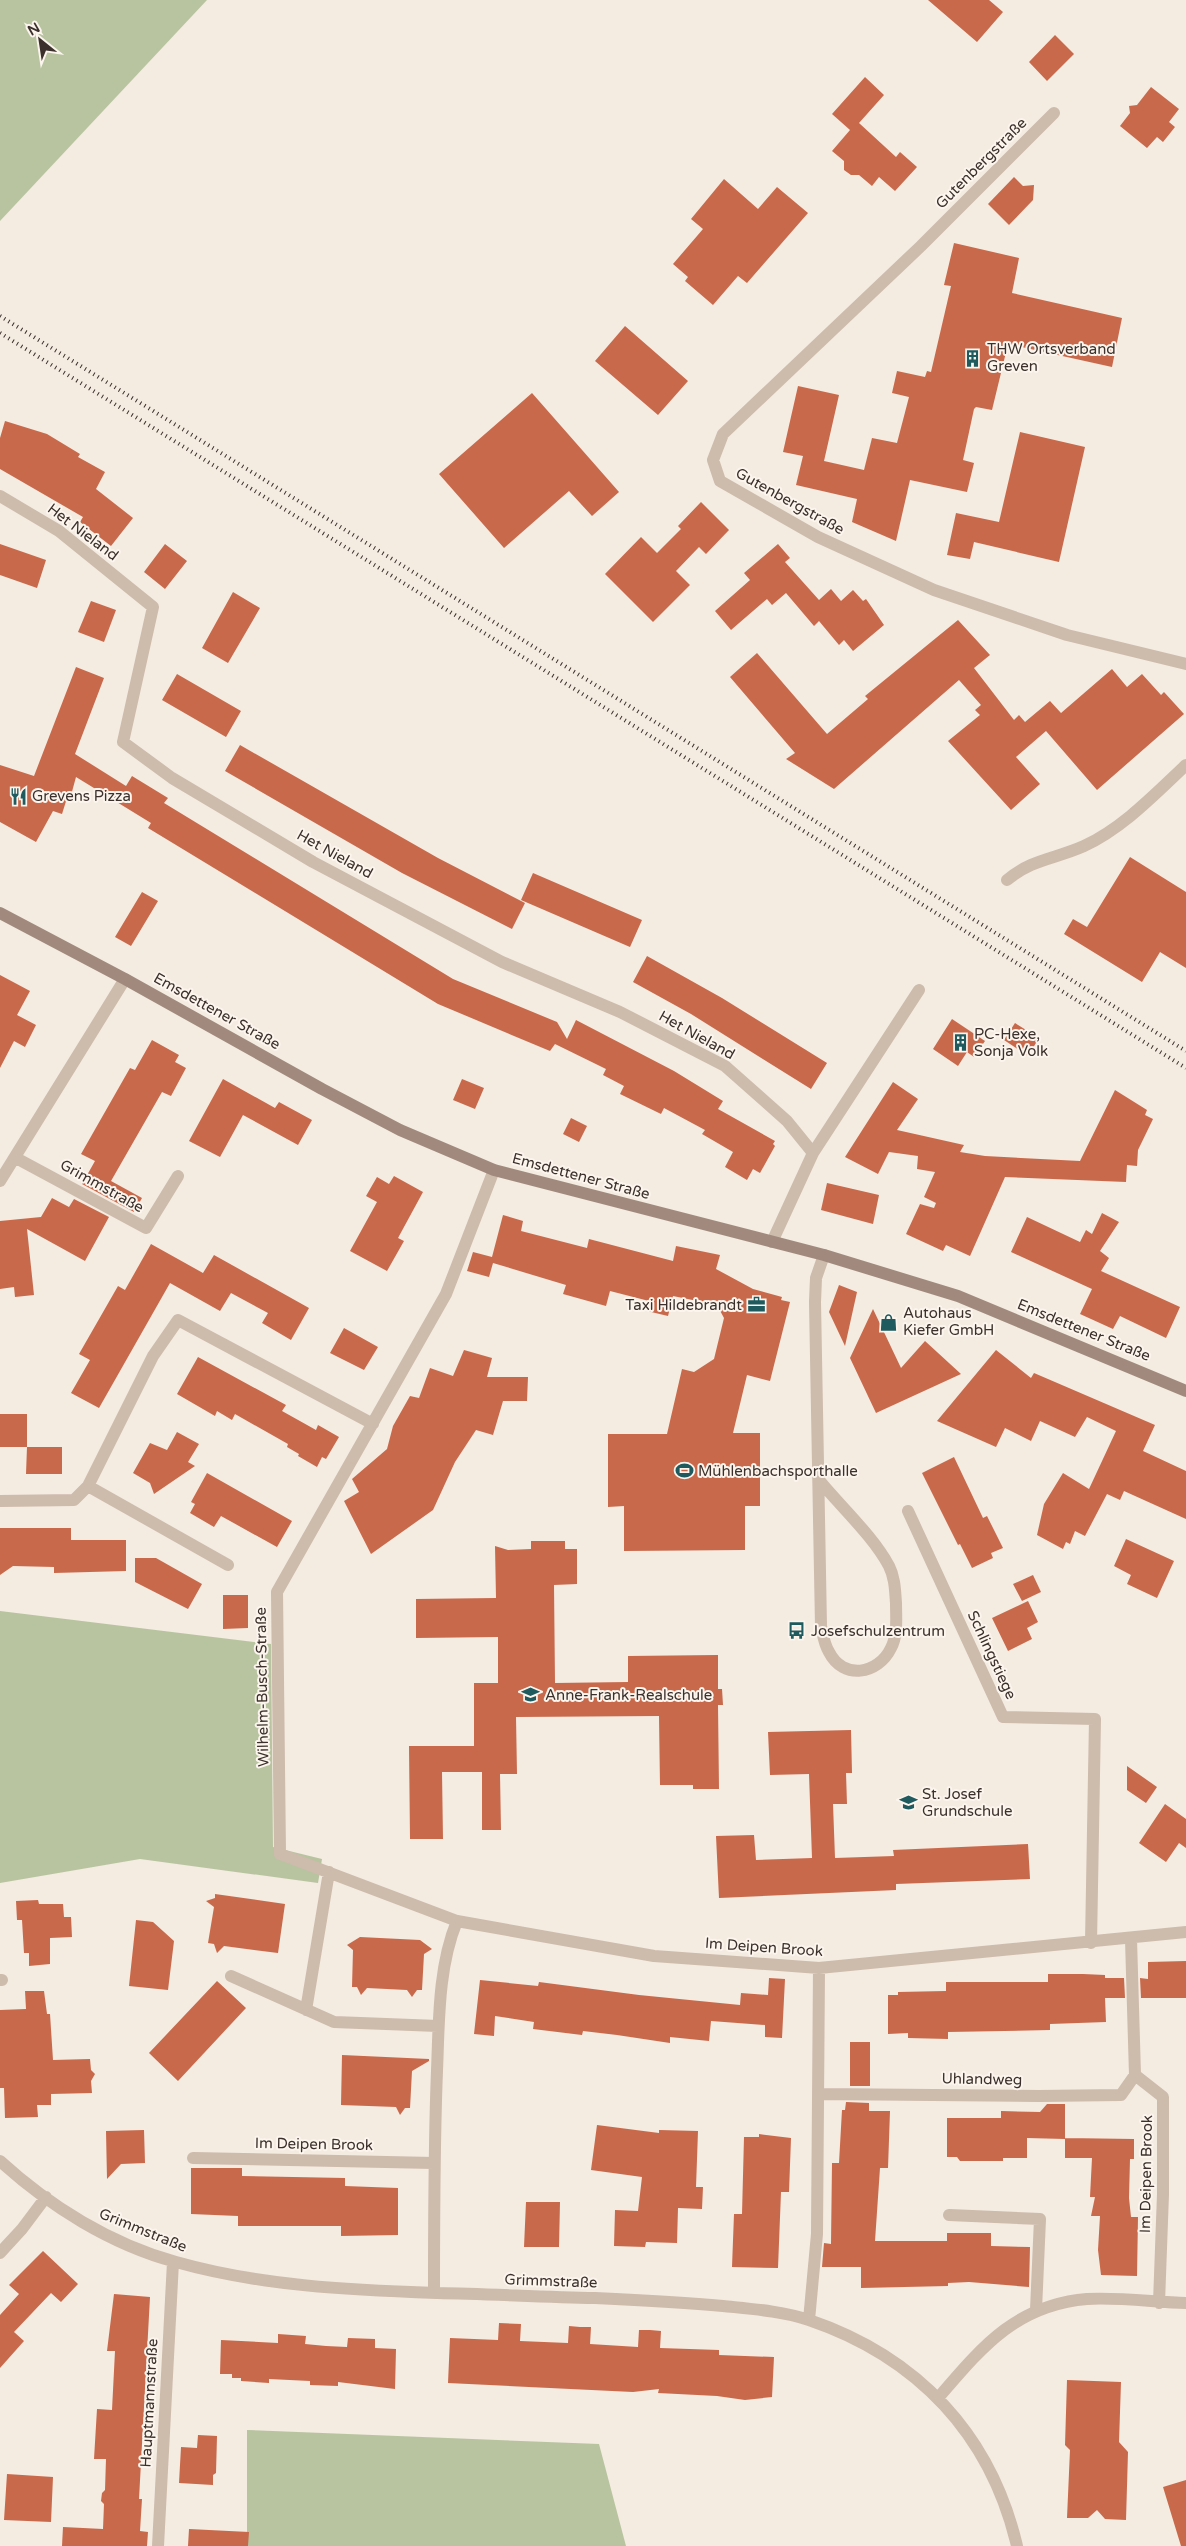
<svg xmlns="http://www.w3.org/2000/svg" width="1186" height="2546" viewBox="0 0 1186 2546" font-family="'Varela Round',sans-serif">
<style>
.green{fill:#b8c4a0}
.building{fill:#c8694b}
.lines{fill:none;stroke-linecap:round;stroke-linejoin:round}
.street{stroke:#cdbbac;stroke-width:12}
.secondary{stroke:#a18a7d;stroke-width:12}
.rail{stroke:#3b302b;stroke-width:4;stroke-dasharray:1 4;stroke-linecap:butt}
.labels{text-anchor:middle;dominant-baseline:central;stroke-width:4;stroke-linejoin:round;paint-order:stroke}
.street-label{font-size:15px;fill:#3b302b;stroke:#fbf5ee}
.poi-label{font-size:15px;fill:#3b302b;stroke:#fbf5ee;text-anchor:start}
</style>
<rect width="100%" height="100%" fill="#f4ebe1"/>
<path class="green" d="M0,0H207L0,221Z
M0,1611L271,1644L273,1847L322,1859L318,1883L140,1859L0,1883Z
M247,2430L599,2444L626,2546H247Z"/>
<path class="building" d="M928,0H989L1003,12L977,42Z
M1055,35L1074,54L1047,81L1029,62Z
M865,77L884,95L859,123L896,157L900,152L917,167L895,191L879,177L872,186L859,175H851L844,170V161L832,151L850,130L832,114Z
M1151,87L1179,109L1169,122L1175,127L1163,142L1157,137L1147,148L1120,126L1130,113L1129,106L1137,105Z
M1014,177L1023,186L1034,185L1033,200L1009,225L988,204Z
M724,179L758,209L777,187L808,213L747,283L738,276L713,305L685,281L688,277L673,264L703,229L691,219Z
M954,243L1019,258L1012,293L1122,318L1112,367L1008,344L992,410L976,407L974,409L963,460L974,463L967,492L910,480L896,541L852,522L857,499L796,485L803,456L783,452L798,386L839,395L824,461L864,470L872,438L897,443L909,397L892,393L897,371L925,377L927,371L931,372L951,286L944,285Z
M625,326L688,381L658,415L595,361Z
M532,393L619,492L592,516L569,491L504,548L439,474Z
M5,421L47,434L80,454L78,457L105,472L96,489L133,518L111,546L80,522L83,517L0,469V438Z
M1020,432L1085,447L1059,562L974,542L970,559L947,555L956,513L999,522Z
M701,502L729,530L706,554L699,547L676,571L690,585L653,622L605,574L641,537L657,553L681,529L678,526Z
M0,544L46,560L37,588L0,575Z
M165,544L187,561L165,589L144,572Z
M778,544L790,558L785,562L819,600L831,589L841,601L853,590L863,601L866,599L884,625L853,651L844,640L839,645L819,621L814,626L786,593L772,605L767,599L731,630L715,611L750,580L744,573Z
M233,592L260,608L228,663L202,648Z
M91,601L116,610L104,642L78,632Z
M958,620L990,655L974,668L1014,720L1019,715L1025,722L1050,701L1061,713L1112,669L1127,687L1142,674L1161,695L1164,692L1184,714L1097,790L1046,731L1016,757L1040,784L1011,810L948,741L980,715L975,710L981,705L959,680L834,789L786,759L795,753L730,677L757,653L827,734L868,699L865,696Z
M76,667L104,678L75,754L126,786L132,776L168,798L164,803L453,979L557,1022L567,1039L576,1020L674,1071L723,1101L718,1109L775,1141L773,1144L775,1146L760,1173L753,1169L747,1180L725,1167L733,1152L702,1134L705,1130L664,1108L661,1114L620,1094L624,1086L603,1075L606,1069L555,1044L550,1051L438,1004L148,828L151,823L76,777L70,799L67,798L62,814L53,811L36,842L0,822V765L34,776Z
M177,674L241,711L226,737L162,700Z
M240,745L438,858L525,903L512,929L402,873L225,771Z
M1130,857L1186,892V968L1160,952L1142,982L1064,934L1073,919L1087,927Z
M533,873L642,920L630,947L521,900Z
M142,892L158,901L131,946L115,937Z
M647,956L722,998L827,1063L811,1089L691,1014L633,982Z
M0,975L30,991L17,1015L36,1025L25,1047L14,1041L0,1068Z
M952,1019L985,1041L974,1057L967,1052L958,1066L933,1049Z
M1015,1023L1039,1038L1028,1056L1004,1040Z
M152,1040L179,1055L175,1062L186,1068L171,1096L162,1092L111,1181L142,1198L134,1212L82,1184L95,1161L81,1154L130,1068L135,1070Z
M223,1079L275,1108L279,1102L312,1120L298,1145L243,1115L220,1157L189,1141Z
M462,1079L484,1088L475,1109L453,1100Z
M893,1082L918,1099L897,1130L964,1145L960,1152L985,1156L1080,1161L1115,1090L1147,1110L1145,1115L1153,1119L1138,1150L1137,1166L1127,1165L1126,1182L1005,1177L970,1256L946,1245L943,1251L906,1234L920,1204L934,1208L936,1203L924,1197L935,1172L917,1169L918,1156L889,1152L878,1174L845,1157Z
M571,1118L587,1126L579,1142L563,1134Z
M394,1176L423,1192L398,1238L404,1241L387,1271L350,1251L377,1202L366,1196L377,1177L389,1184Z
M827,1183L879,1195L873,1224L821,1210Z
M52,1198L69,1207L74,1199L109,1217L85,1261L27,1229L34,1295L15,1297L14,1287L0,1289V1221L41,1217Z
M1102,1213L1119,1222L1100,1251L1109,1258L1101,1271L1180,1307L1166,1338L1120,1316L1113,1329L1080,1314L1092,1289L1011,1252L1027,1217L1080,1242L1086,1230L1092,1234Z
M503,1215L523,1221L521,1231L587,1248L589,1239L673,1261L676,1246L720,1255L716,1269L753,1289L782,1297L781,1300L790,1302L770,1381L747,1375L733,1433H760V1506H745V1550L624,1551V1506L608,1507V1434H667L682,1369L694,1372L714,1359L724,1318L717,1305L673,1296L668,1316L647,1311L649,1301L610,1291L606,1306L563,1294L566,1285L493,1263L489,1277L467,1271L473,1252L492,1257Z
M151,1244L203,1273L214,1255L309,1308L291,1340L262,1323L268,1313L231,1293L220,1311L170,1283L99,1408L71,1393L90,1360L79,1354L118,1286L125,1290Z
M839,1285L857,1292L845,1346L829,1312Z
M873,1309L901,1368L925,1341L961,1374L876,1413L850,1358Z
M344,1328L378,1347L364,1370L330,1353Z
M464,1350L492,1358L487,1377H528L527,1401H503L493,1435L476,1430L455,1462L433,1510L371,1554L344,1501L359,1492L352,1479L387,1449L393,1426L410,1396L419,1398L430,1368L453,1376Z
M996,1350L1031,1378L1034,1373L1155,1425L1143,1451L1186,1471V1519L1124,1491L1120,1500L1107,1494L1085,1536L1075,1531L1070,1544L1066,1542L1063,1549L1037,1535L1044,1504L1063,1473L1089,1489L1116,1431L1087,1417L1075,1437L1040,1421L1031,1441L1005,1428L996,1447L937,1421Z
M198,1357L286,1405L282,1411L316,1430L318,1425L339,1437L326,1459L322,1457L317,1467L298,1456L299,1454L287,1447L288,1444L235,1414L232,1420L217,1411L215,1416L177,1394Z
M0,1414H27V1447H62V1474H26L27,1447H0Z
M177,1432L199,1444L188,1462L195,1466L154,1494L150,1483L133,1473L150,1443L167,1450Z
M954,1457L983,1518L987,1516L1003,1548L991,1553L993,1558L972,1568L960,1544L958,1545L922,1473Z
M207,1473L292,1521L277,1547L221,1516L214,1527L190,1513L195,1504L191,1502Z
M0,1528H71V1540H126V1571L54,1573V1567L13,1566L0,1575Z
M1126,1539L1174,1561L1157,1598L1127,1584L1131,1575L1114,1566Z
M531,1541H565V1549H577V1584L554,1585L555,1683L628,1682V1656L718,1655V1689H722L723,1705H718L719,1789H693V1785H660L659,1716L516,1717L517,1774H500L501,1830H482V1772H442L443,1839H410L409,1746H474V1683H498V1637L416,1638V1599L496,1598L495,1546L508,1550L531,1549Z
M135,1558H156L202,1584L188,1609L135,1582Z
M1033,1575L1041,1592L1022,1601L1013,1584Z
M223,1595H248V1628L223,1629Z
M1028,1601L1038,1622L1027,1628L1032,1639L1008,1651L992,1618Z
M851,1730L852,1773H846L847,1804H833L835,1858L894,1856L893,1850L1028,1844L1030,1879L896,1884V1890L719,1898L716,1836L754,1835L756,1860L812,1858L809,1774L770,1775L768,1732Z
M1127,1766L1157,1787L1146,1803L1127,1790Z
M1165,1804L1186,1819V1848L1179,1843L1166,1862L1139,1843Z
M215,1894L285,1904L278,1953L224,1946L217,1953L214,1944L208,1943L214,1907L206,1901L215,1898Z
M38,1900L39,1904H63L64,1917H71L72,1937L50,1938V1964L29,1966V1953H24L22,1920H17L16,1901Z
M136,1920L153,1922L174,1941L168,1990L129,1986Z
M360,1937L420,1940L432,1949L424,1954L422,1990H417L412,1997L407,1990L367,1988L361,1995L357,1987H352L353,1950L347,1945Z
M1186,1961V1998H1141L1140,1978L1148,1979V1962Z
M1048,1974H1083L1105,1975V1978H1124L1125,1998H1105L1106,2022L1050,2024V2030L948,2032V2039L908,2038V2033L888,2034V1995H898V1992L946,1991V1982H1048Z
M769,1978L785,1979L782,2038L765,2037V2025L711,2021L709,2041L670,2037V2043L617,2035L583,2031L582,2035L533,2029L534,2022L495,2016L494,2036L474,2034L480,1980L538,1986L539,1982L639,1995L740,2005L741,1993L768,1995Z
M217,1981L246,2008L178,2081L149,2053Z
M25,1991H44L47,2014H50L53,2060L90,2059L91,2070L95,2074L91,2081L92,2093L51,2094V2105H37L38,2117L5,2118L4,2088H0V2010L26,2009Z
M850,2042H870V2086H850Z
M342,2055L429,2059V2061L412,2071L410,2108H405L400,2115L396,2107L341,2105Z
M846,2102L869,2103V2111H890L888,2168H880L875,2241H947V2233H991V2246L1030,2247L1029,2287L969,2282L948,2283V2286L861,2288V2267H822L824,2243L831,2244L832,2163H839L842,2110H845Z
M1047,2104H1065V2139L1027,2138V2158H1003V2161H960L957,2157H947V2118H1001V2111L1040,2112Z
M597,2125L659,2133V2130L698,2131L696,2187H703L702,2209L678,2208L677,2243L646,2242L645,2247L614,2246L615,2210L638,2211L642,2177L591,2170Z
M144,2130L145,2163L121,2164L107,2179L106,2131Z
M759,2134L791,2138L789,2192H781L778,2268L732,2267L734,2214H742L744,2137H759Z
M1065,2138L1134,2139V2159H1130L1129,2198L1131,2217H1138L1137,2276L1101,2275L1098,2250L1100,2216H1091L1095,2197H1090L1092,2158H1065Z
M191,2168H242V2176L345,2178V2186L398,2188V2235L341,2236V2226H238V2216L191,2214Z
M526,2202H560L559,2247H524Z
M43,2251L78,2284L61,2302L51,2293L14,2332L24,2341L0,2368V2315L19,2294L9,2285Z
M114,2294L150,2297L139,2499H142L140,2531L148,2532L147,2546H62L63,2527L103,2529L104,2504L101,2501L102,2493L105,2490L106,2459H94L97,2409L112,2410L115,2351H107Z
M499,2323L521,2324L520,2341L568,2343L569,2326L580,2327H591L590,2344L638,2347L639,2330H650L661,2331L660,2348L719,2350V2355L774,2357L772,2397L745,2400L717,2396L658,2393L659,2389L633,2392L448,2383L450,2338L498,2340Z
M278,2334L306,2336L305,2344L326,2346L347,2347L348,2338L375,2339V2348L396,2349L395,2389L338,2382V2386L310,2385V2381L269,2379V2383L241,2381V2378H232V2374H220L221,2340L278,2343Z
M1067,2380L1121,2382L1119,2442L1128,2452L1126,2520L1105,2519L1097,2510L1088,2518H1067L1070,2450L1065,2445Z
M198,2435L217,2436L216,2473L213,2475V2485L179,2483L181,2447L197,2448Z
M7,2474L53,2477L51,2522L4,2520Z
M1186,2480V2546H1181L1163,2487Z
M189,2529L249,2532L248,2546H188Z"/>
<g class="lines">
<path class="street" d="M1054,113L921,246L723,434L713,460L720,481L818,537L934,590L1067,635L1186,664
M0,496L59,531L153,607L123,742L172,778L313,862L502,962L620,1012L725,1066L787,1121L813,1153
M1007,880C1032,859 1055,859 1084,846C1123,828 1155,794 1186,765
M16,1158L146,1228L178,1176
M494,1170L446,1294L277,1592L280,1854L457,1921L654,1956L819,1968L1186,1932
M0,1181L125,979
M772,1242L813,1153L919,990
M819,1480C841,1507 873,1536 889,1566C895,1578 895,1590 896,1603C896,1618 898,1635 891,1648C878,1675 843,1680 829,1652C824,1644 823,1635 821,1626L815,1302L816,1278L824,1255
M88,1486L228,1565
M0,1501L74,1500L88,1486L153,1356L178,1320L373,1424
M908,1511L1003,1717L1095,1719L1091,1943
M1131,1939L1135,2075L1163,2097V2194L1159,2303
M231,1976L334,2022L438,2026
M0,1980H2
M306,2010L329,1872
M819,2094L1039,2096L1121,2095L1135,2075
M193,2158L434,2163
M0,2161C49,2206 112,2245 176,2262C261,2286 350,2290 437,2293C489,2294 542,2297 595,2298C638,2300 680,2302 723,2306C752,2309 782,2311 809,2320C918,2357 991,2435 1017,2546
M949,2215L1040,2219L1036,2310
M0,2253L22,2229L46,2197
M434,2293C434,2219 434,2145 437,2071C439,2022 438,1967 457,1921
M809,2320L817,2234L819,1968
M939,2397C982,2347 1016,2305 1087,2299C1116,2297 1155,2302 1186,2303
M158,2546L173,2262"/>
<path class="secondary" d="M0,913L125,979L322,1089L400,1130L494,1170L824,1255L958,1296L1186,1391"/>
<path class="rail" d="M0,316L1186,1051
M0,333L1186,1068"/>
</g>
<defs>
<symbol id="building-bare" viewBox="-9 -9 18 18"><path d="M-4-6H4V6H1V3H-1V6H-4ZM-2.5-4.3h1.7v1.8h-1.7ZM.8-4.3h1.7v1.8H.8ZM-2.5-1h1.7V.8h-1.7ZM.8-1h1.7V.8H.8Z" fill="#1f5a5e" stroke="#fbf5ee" stroke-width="2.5" paint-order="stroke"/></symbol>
<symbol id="restaurant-bare" viewBox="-9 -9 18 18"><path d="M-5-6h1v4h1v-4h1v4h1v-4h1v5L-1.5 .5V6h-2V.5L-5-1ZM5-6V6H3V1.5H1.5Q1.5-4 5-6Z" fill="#1f5a5e" stroke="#fbf5ee" stroke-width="2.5" paint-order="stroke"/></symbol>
<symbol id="office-bare" viewBox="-9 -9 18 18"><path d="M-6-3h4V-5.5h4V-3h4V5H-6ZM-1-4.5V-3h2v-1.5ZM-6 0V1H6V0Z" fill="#1f5a5e" stroke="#fbf5ee" stroke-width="2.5" paint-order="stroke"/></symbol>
<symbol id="shop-bare" viewBox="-9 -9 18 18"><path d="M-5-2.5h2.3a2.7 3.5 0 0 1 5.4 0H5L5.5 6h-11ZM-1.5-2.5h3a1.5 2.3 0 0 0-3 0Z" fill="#1f5a5e" stroke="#fbf5ee" stroke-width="2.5" paint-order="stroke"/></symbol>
<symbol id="stadium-bare" viewBox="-9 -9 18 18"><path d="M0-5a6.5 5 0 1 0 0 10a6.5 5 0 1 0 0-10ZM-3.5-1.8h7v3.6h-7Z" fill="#1f5a5e" stroke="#fbf5ee" stroke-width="2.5" paint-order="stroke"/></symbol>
<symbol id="bus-bare" viewBox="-9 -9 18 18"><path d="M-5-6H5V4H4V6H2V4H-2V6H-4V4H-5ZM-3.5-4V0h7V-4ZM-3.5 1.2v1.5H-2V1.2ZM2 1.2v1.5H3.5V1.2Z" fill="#1f5a5e" stroke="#fbf5ee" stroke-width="2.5" paint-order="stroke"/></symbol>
<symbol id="school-bare" viewBox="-9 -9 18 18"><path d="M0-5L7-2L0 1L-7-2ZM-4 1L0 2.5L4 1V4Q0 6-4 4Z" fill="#1f5a5e" stroke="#fbf5ee" stroke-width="2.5" paint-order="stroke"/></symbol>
</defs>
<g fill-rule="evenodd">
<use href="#building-bare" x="960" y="346" width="25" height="25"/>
<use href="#restaurant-bare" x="6" y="784" width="25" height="25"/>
<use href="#building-bare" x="948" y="1030" width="25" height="25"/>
<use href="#office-bare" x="744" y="1292" width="25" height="25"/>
<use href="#shop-bare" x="876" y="1310" width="25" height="25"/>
<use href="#stadium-bare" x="672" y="1458" width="25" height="25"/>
<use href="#bus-bare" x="784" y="1618" width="25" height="25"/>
<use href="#school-bare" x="518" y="1682" width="25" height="25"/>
<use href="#school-bare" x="896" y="1790" width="25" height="25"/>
</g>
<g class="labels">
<g class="street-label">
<text transform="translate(981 163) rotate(-45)">Gutenbergstraße</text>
<text transform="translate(790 501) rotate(29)">Gutenbergstraße</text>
<text transform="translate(83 532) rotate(37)">Het Nieland</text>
<text transform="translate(335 854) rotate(29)">Het Nieland</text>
<text transform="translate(217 1011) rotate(29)">Emsdettener Straße</text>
<text transform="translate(697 1035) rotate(29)">Het Nieland</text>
<text transform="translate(581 1176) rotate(15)">Emsdettener Straße</text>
<text transform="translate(102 1186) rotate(29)">Grimmstraße</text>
<text transform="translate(1084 1330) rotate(22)">Emsdettener Straße</text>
<text transform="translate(992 1655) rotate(65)">Schlingstiege</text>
<text transform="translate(262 1687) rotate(-91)">Wilhelm-Busch-Straße</text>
<text transform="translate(764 1947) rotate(4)">Im Deipen Brook</text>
<text transform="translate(982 2079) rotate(1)">Uhlandweg</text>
<text transform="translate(314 2144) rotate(1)">Im Deipen Brook</text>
<text transform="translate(1146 2174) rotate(-89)">Im Deipen Brook</text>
<text transform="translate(143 2230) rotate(22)">Grimmstraße</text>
<text transform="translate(551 2281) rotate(2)">Grimmstraße</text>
<text transform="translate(149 2403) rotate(-87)">Hauptmannstraße</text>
</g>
<g class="poi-label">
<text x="987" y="349">THW Ortsverband<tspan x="987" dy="17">Greven</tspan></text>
<text x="32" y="796">Grevens Pizza</text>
<text x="974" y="1034">PC-Hexe,<tspan x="974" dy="17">Sonja Volk</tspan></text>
<text x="742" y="1305" text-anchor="end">Taxi Hildebrandt</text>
<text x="903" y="1313">Autohaus<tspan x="903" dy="17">Kiefer GmbH</tspan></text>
<text x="698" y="1471">Mühlenbachsporthalle</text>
<text x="811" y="1631">Josefschulzentrum</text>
<text x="545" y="1695">Anne-Frank-Realschule</text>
<text x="922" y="1794">St. Josef<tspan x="922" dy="17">Grundschule</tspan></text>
</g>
</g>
<g transform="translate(40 40) rotate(330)" stroke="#fbf5ee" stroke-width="4" paint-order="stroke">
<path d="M0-4L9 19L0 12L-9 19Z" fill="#3b302b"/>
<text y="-8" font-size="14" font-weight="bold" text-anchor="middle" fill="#3b302b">N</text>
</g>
</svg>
